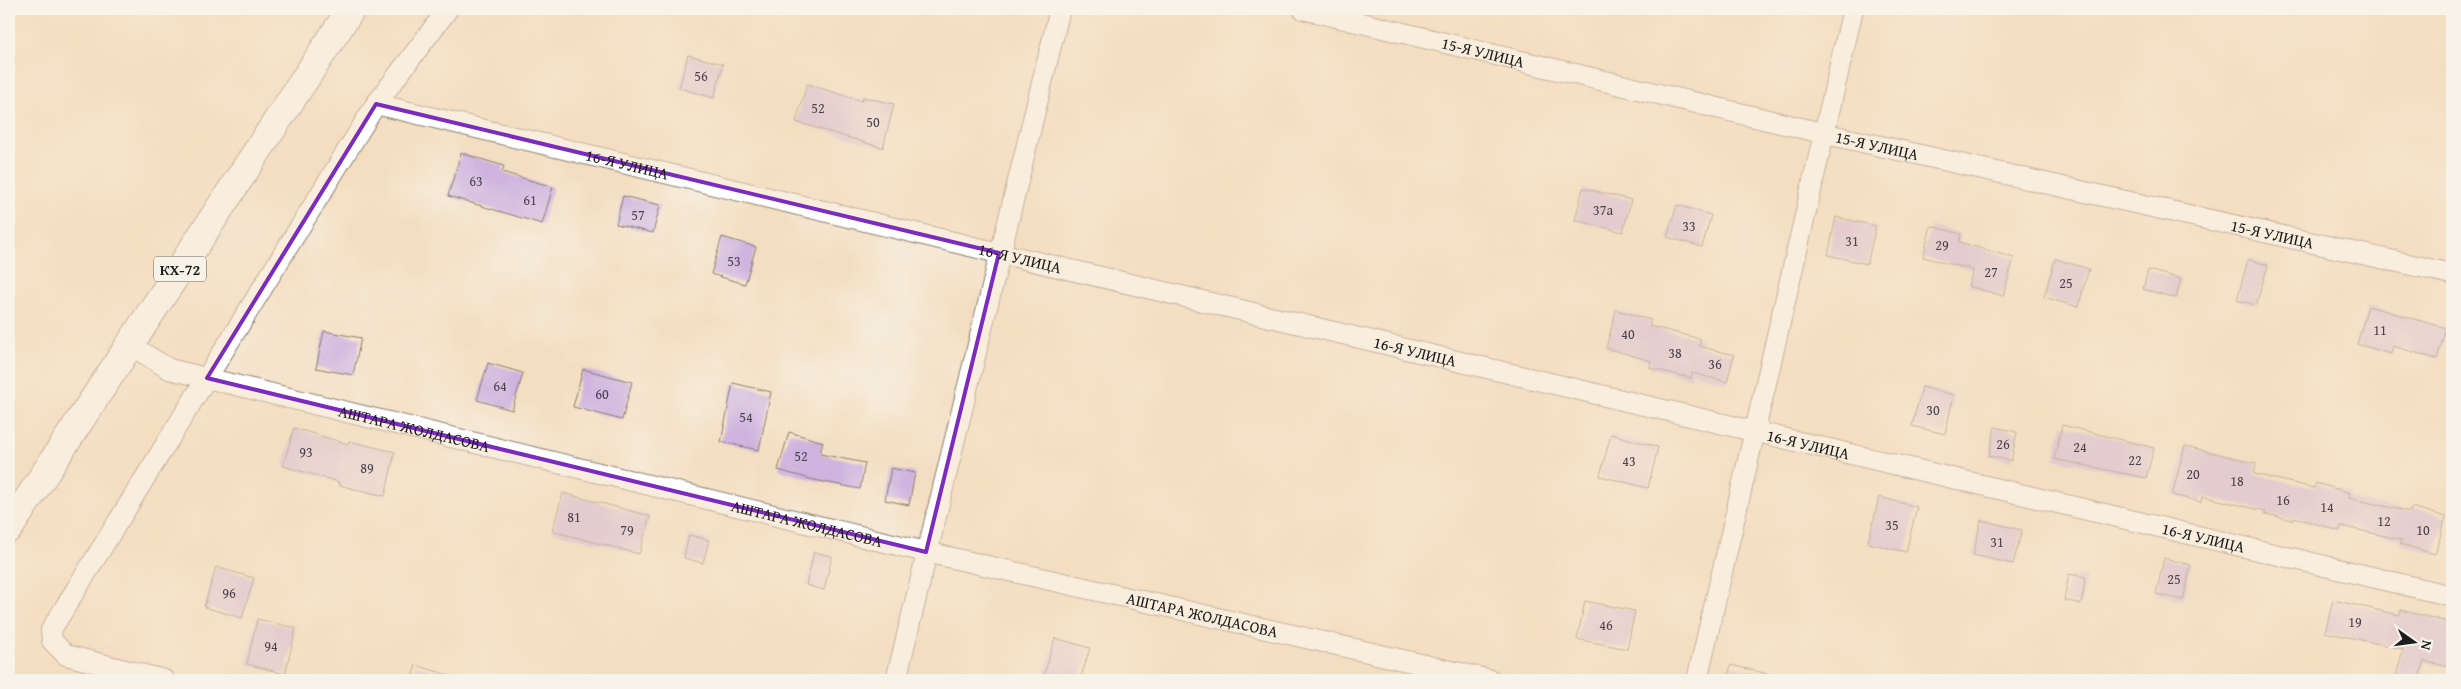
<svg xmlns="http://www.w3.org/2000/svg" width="2461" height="689" viewBox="0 0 2461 689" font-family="'Gentium Book Plus',serif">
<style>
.building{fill:#cfb4df}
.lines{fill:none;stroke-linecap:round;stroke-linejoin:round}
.street-casing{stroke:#887d6e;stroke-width:22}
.primary-casing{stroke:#887d6e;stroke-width:30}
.street{stroke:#fff;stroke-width:20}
.primary{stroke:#fff;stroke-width:28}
.marked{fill:none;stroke:#7b2cbf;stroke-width:4;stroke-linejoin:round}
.labels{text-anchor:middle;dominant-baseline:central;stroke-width:4;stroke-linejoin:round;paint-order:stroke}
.number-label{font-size:14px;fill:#49424d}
.shield{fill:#f7f3e8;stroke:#5e5c59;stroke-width:1}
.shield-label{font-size:15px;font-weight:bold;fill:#1c1c1c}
.street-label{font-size:16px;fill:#1c1c1c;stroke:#f7f3e8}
</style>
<rect width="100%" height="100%" fill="#f7f3e8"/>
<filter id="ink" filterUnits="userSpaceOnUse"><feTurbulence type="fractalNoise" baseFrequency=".02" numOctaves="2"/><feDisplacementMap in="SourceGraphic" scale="10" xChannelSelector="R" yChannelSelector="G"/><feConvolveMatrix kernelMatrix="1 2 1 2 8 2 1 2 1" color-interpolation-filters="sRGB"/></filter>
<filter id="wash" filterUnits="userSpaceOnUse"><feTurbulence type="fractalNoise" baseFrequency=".0096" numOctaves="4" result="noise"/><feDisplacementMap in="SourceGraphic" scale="20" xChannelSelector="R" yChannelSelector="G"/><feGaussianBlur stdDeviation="1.12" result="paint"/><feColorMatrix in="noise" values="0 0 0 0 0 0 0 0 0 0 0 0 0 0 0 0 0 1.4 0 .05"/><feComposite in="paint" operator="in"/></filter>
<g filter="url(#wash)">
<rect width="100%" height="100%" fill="#f4dec1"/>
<g id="blocks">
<path class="building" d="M688,55L723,64L714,98L679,88Z
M807,84L862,101L863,97L894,104L883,148L796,122Z
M461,153L504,166L502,172L553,187L542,224L448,196Z
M1583,188L1631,200L1623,232L1575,220Z
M623,196L660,205L653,233L616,224Z
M1677,205L1711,215L1702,247L1667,237Z
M1836,217L1876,226L1867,264L1828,255Z
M1931,226L1961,234L1959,242L2014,258L2003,296L1968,286L1973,270L1923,257Z
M722,237L756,247L745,284L711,274Z
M2055,259L2089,269L2078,307L2044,297Z
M2248,259L2268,265L2256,305L2237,300Z
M2148,270L2181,279L2176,298L2143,289Z
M2368,306L2446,328L2437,359L2393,346L2391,354L2357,344Z
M1616,310L1651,320L1649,326L1701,339L1699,346L1734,355L1727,382L1692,373L1691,378L1650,368L1651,361L1606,348Z
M324,331L361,338L353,375L316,368Z
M488,363L523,373L512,410L477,400Z
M583,369L632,382L622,420L573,407Z
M733,383L771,392L759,450L721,442Z
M1922,387L1954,395L1945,434L1912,426Z
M2062,425L2154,448L2146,478L2054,459Z
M1995,427L2017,432L2011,461L1989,456Z
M294,428L348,444L349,441L395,452L385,496L338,485L339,482L283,466Z
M789,432L823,442L820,454L865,463L860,489L814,480L778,470Z
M1611,434L1658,447L1648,488L1600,476Z
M2185,446L2256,463L2254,474L2314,488L2316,483L2350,493L2349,498L2410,512L2412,507L2446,517L2435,554L2400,544L2402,540L2341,526L2339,531L2294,517L2293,520L2265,514V511L2202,496L2201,502L2172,495Z
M891,468L915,473L909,505L885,500Z
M563,493L650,516L639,554L552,531Z
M1879,497L1917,507L1906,552L1868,543Z
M1981,520L2022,530L2013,564L1973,555Z
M689,535L709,540L703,563L684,558Z
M814,552L832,556L824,590L806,585Z
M2164,558L2191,565L2183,600L2156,594Z
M216,567L254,578L242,618L204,607Z
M2069,574L2086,577L2081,604L2064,600Z
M2333,600L2399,615L2401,610L2452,623V668L2424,661L2419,680H2395L2403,649L2325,632Z
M1585,601L1635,611L1627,649L1577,639Z
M257,619L296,628L285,674L247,664Z
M1055,638L1090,648L1080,680H1061L1044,675Z
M416,665L454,677L453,680H411Z
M1731,665L1772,675L1771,680H1727Z"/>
</g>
</g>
<g filter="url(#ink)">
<use href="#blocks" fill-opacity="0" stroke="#887d6e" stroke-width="1"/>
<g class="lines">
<defs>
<g id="street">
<path id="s1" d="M1303,9L1822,133L2452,274"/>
<path id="s2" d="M376,104L999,253L2452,596"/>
<path id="s3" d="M130,345L169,369L926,552L1491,680"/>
<path d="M164,680L66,655L52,641L51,630L376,104L448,9"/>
<path d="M896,680L1060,9"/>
<path d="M1697,680L1853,9"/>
</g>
<path id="primary" d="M9,528L351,9"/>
</defs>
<use href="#street" class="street-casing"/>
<use href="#primary" class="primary-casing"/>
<use href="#street" class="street"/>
<use href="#primary" class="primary"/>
</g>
</g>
<path d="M0 0H2461V689H0ZM376,104L999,253L926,552L207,378Z" fill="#f4dec1" fill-opacity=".55" fill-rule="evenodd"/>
<path class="marked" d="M376,104L999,253L926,552L207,378Z"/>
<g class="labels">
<g class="number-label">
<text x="701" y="76">56</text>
<text x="818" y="108">52</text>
<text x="873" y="122">50</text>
<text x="476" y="181">63</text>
<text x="530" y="200">61</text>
<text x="1603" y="210">37а</text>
<text x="638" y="215">57</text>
<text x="1689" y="226">33</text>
<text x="1852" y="241">31</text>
<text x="1942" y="245">29</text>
<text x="734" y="261">53</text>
<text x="1991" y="272">27</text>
<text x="2066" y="283">25</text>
<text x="2380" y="330">11</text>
<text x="1628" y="334">40</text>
<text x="1675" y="353">38</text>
<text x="1715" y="364">36</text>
<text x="500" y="386">64</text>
<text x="602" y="394">60</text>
<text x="1933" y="410">30</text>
<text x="746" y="417">54</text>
<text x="2003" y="444">26</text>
<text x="2080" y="447">24</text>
<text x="306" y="452">93</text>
<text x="801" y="456">52</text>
<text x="2135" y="460">22</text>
<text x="1629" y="461">43</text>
<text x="367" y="468">89</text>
<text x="2193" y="474">20</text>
<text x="2237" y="481">18</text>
<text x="2283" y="500">16</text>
<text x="2327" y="507">14</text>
<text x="574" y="517">81</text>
<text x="2384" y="521">12</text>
<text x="1892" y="525">35</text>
<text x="627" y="530">79</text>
<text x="2423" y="530">10</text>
<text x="1997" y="542">31</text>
<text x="2174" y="579">25</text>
<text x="229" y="593">96</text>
<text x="2355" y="622">19</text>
<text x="1606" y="625">46</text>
<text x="271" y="646">94</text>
</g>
<rect class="shield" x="154" y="256.5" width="52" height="25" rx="4"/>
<g class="shield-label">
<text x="180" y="269">КХ-72</text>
</g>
<g class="street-label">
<text stroke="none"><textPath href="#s1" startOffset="185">15-Я УЛИЦА</textPath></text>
<text stroke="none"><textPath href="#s1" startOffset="590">15-Я УЛИЦА</textPath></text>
<text stroke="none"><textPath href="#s2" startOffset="258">16-Я УЛИЦА</textPath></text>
<text stroke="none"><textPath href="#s1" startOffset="995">15-Я УЛИЦА</textPath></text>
<text stroke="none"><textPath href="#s2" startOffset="662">16-Я УЛИЦА</textPath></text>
<text stroke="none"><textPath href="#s2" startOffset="1068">16-Я УЛИЦА</textPath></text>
<text stroke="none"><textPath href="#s3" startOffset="298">АШТАРА ЖОЛДАСОВА</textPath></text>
<text stroke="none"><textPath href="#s2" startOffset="1472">16-Я УЛИЦА</textPath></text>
<text stroke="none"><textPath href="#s3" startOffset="702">АШТАРА ЖОЛДАСОВА</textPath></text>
<text stroke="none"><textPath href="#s2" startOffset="1878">16-Я УЛИЦА</textPath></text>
<text stroke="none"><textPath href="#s3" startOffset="1108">АШТАРА ЖОЛДАСОВА</textPath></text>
</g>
</g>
<rect width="2461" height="689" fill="none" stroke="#f7f3e8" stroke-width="30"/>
<g transform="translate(2414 642) rotate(104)" stroke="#f7f3e8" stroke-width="4" paint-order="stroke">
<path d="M0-4L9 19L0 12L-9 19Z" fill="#1c1c1c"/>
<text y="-8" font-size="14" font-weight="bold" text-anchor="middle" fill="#1c1c1c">N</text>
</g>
</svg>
